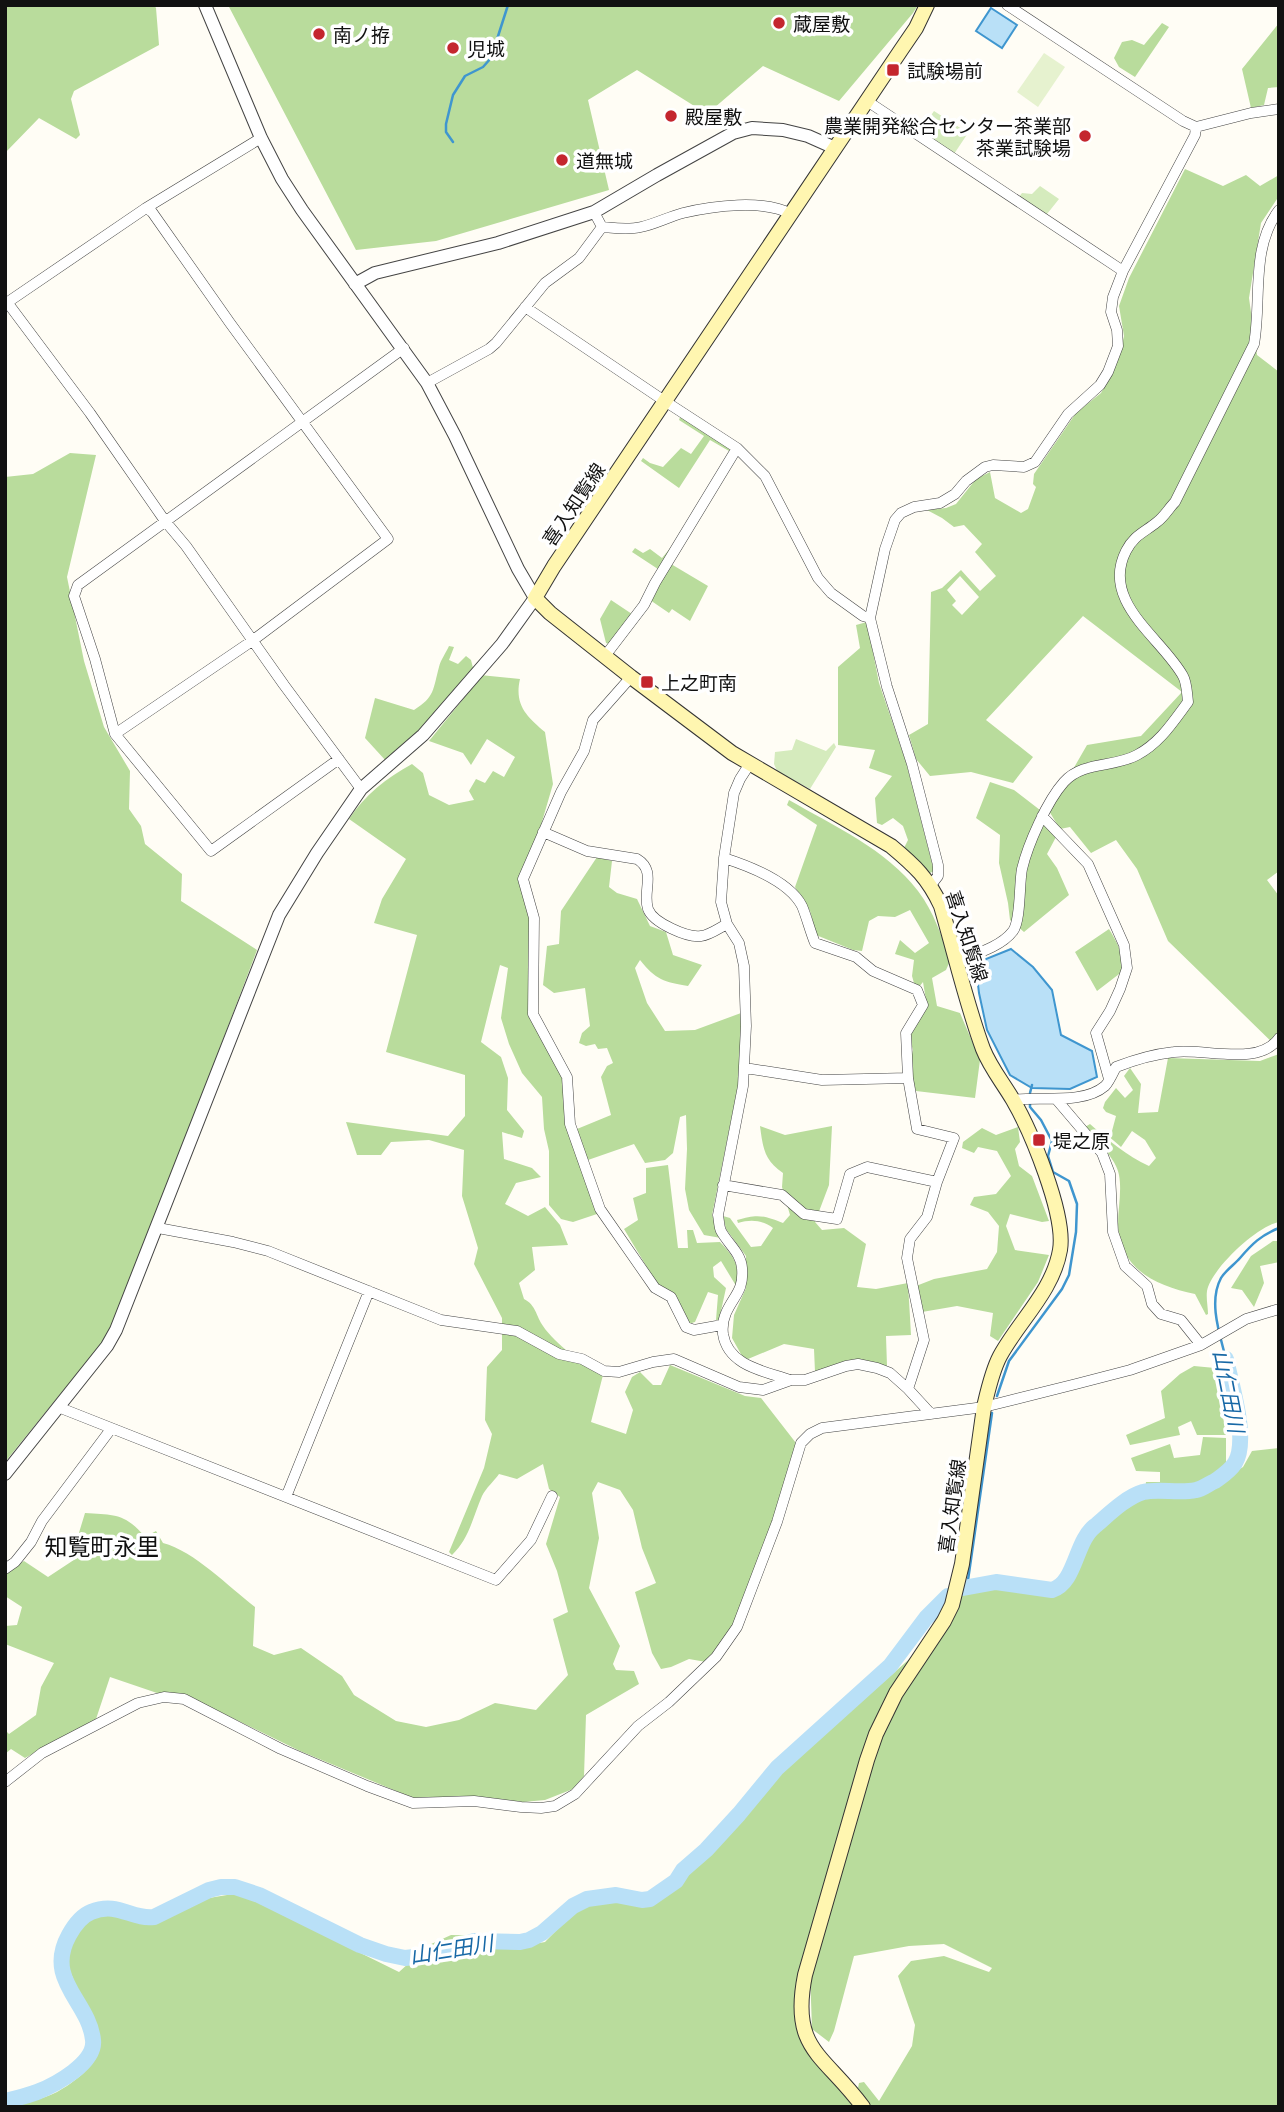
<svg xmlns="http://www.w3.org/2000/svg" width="1284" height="2112" viewBox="0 0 1284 2112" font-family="'Playfair Display','Noto Sans JP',serif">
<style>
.green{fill:#d5ebbd}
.forest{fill:#b9dc9c;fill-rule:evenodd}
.pitch{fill:#e6f2cf}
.water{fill:#b9e0f7;stroke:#3f96cf;stroke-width:2}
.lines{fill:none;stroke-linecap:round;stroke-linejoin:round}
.stream{stroke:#3f96cf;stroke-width:2.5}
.river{stroke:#b9e0f7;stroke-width:16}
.minor-casing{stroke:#444;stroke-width:11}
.tertiary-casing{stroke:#444;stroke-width:14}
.secondary-casing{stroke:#333;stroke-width:16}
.minor{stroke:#fff;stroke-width:10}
.tertiary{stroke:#fff;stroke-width:12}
.secondary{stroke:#fff6b0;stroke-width:14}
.poi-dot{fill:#c4262e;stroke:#fff;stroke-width:2.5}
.labels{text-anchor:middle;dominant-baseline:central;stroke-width:7;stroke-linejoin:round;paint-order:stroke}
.poi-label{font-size:19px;fill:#111;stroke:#fff;text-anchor:start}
.street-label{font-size:19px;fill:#111;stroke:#fff}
.water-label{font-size:21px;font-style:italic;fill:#1768a6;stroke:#fff}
.quarter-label{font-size:23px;fill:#111;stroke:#fff}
</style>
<rect width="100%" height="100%" fill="#fffdf5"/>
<path class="green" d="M934,111L968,133L954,154L920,131Z
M1040,186L1059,199L1047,214L1045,215L1019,197L1022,193L1032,194Z
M796,739L826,751L834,743L836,747L810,789L777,771L774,764L775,752L792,750Z"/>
<path class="forest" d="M5,5H154L156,8L159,45L74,91L71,99L80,135L76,139L39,118L5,153Z
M228,5H918L913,13L839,101L763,66L707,114L637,70L588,100L609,190L436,241L356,250Z
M1162,23L1169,27L1135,77L1119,67L1114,58L1122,42L1132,40L1144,45Z
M1279,23V87L1268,88L1264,105L1251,108L1242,69Z
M1185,169L1223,186L1246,175L1260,186L1279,175V196L1261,223L1249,298L1257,355L1279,372V871L1267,880L1279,896V1049L1168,941L1137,869L1116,840L1091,853L1070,827L1060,829L1049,811L1087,745L1141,736L1182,692L1083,616L986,720L1033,757L1013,783L971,772L930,776L916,759L909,735L928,724L931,592L942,588L961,570L980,591L996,576L975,552L982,544L964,525L954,527L942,518L927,510L946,508L956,504L976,479L990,472L995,498L1021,513L1028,509L1036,487L1033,484L1034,474L1076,413L1101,393L1118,360L1124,336L1119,306L1129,278ZM960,576L979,597L962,615L952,605L956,601L947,590Z
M680,417L731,448L729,451L710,440L679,488L641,461L643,458L650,463L663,467L681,448L691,454L704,436L679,420Z
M70,453L96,455L67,577L84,661L104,727L130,771L129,809L141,826L145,844L182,874L181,901L257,950L131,1282L105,1339L5,1462V477L33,474Z
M677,540L671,564L708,586L690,621L672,609L669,613L650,600L664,573L632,552L635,548L643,553L650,549L662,558Z
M611,600L632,614L609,644L606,643L600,619Z
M867,622L879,683L906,762L934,871L928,874L904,848L908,840L903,826L893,818L882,825L877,823L875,798L892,776L869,768L875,750L838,745V667L860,648L856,625Z
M449,646L454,647L449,660L458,664L466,656L471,660L473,668L418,734L386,761L365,738L375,698L414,710C435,697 433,689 439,667C441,659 446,653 449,646Z
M480,675L520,679C514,705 527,717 545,732L553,784L539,832L520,878L530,919L528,994L530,1019L563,1077L584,1170L597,1214L573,1222L561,1219L549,1205V1151L544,1129L542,1097L522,1073L509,1044L501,1018L508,968L500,965L481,1042L501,1057L508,1078L507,1110L524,1131L522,1138L502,1132L504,1159L532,1168L541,1177L516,1183L505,1204L528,1216L545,1207L560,1225L568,1245L532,1247L535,1270L519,1283L524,1299C536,1305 536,1316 543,1326C555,1344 584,1365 603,1375L591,1422L626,1434L633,1410L625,1392L632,1377L640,1372L653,1385H661L670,1365L745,1396L761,1398L796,1443L769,1532L732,1629L706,1662L689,1659L671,1667L661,1669L652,1653L635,1592L656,1583L642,1548L633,1510L620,1490L598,1482L592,1493L599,1538L589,1588L620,1646L613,1664L616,1670L634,1671L639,1684L586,1715L584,1776L573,1789L545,1800L523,1802L469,1797L413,1798L300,1751L185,1695L157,1693L110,1677L96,1719L25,1758L11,1749L5,1754V1730L9,1734L36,1715L41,1687L54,1663L5,1644V1626L17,1625L22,1607L5,1596V1573L24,1561L48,1577L92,1548L78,1536L85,1513C114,1515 125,1513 145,1537L156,1531L163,1543C194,1551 229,1587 255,1607L253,1646L274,1655L301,1648L342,1676L354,1695L396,1721L426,1727L459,1720L495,1703L536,1710L568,1675L553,1619L568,1612L557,1571L546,1544L560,1497L549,1489L543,1464L517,1479L499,1474C494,1481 486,1488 482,1496C473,1517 469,1539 452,1555L449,1552L484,1468L492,1434L485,1420L487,1367L502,1350V1318L474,1264L478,1248L462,1196L464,1150L429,1140L391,1142L381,1155H357L346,1122L448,1136L465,1116V1075L386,1052L417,935L374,923L382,899L406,859L349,819C365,795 386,778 412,764L423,773L429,795L449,805L474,800L469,791L476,779L485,783L493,771L504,777L515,757L487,739L471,765L463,753L429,741L464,698Z
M990,782L1014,790L1040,810L1056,837L1047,854L1057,868L1069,895L1024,932L1010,920L1008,903L999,863L1000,835L976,818Z
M789,800C834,826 886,849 918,891C934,912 942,937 950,961L946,970L932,978L937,1006L960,1013L980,1060L975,1098L916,1091L909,1068L913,1050L909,1036L927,1006L923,982L919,987L914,983L912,976L914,960L895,954L900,940L915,953L929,943L910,910L895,917L878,916L869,921L862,951L853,950L816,935L810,911L795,887L817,825L787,805Z
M597,857L612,861L609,887L617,893L637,899L650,926L666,932L673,955L702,965L688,986C664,982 656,980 640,960L635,968L647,1003L665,1031L695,1030L741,1013V1071L712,1215L721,1238L704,1235L689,1210L685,1189L687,1149L686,1115L680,1117L673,1153L665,1160L645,1163L634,1144L588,1160L577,1129L611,1115L601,1077L607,1066L613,1063L607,1048L598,1049L595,1044L586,1046L579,1043L582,1033L590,1026L585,988L554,993L543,985L547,946L559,944L561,911Z
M1109,929C1117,942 1124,955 1123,971L1097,991L1075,952Z
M1279,1054V1222C1257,1226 1211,1269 1207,1291C1206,1298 1208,1307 1208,1314L1206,1315L1195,1294C1156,1286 1119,1269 1118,1224C1118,1209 1122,1191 1119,1175C1117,1160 1096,1139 1085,1127L1090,1124C1108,1140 1127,1156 1149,1166L1156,1158L1145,1140L1132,1131L1121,1147L1106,1134L1112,1131L1116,1116L1106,1112L1103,1108L1105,1102L1116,1088L1125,1098L1133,1090L1124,1076L1130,1068L1141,1084L1138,1113L1158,1112L1168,1058L1260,1061Z
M760,1126L785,1135L832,1126L829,1185L815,1222L822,1230L844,1228L866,1244L857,1287L876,1289L908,1283L911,1335L886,1336L887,1366L855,1359L815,1372L814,1349L784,1344L748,1359L742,1356L732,1338L734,1315L746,1288V1256L726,1229L723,1216L730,1218L751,1247L761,1246L773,1228C762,1220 751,1219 738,1223L737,1220C757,1214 763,1215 783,1223L790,1215L782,1187L783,1173C764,1160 763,1148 760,1126Z
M1018,1127L1020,1142L1015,1149L1019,1166L1032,1176L1049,1221L1042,1222L1010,1214L1006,1226L1015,1250L1049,1255L1038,1282L998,1341L990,1336L993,1313L957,1306L922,1312L916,1286L934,1279L987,1269L997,1252L999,1226L988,1212L970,1205L974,1197L996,1194L1011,1176L997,1151L978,1147L974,1153L962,1148L963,1142L982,1128L996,1135Z
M668,1165L678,1248H688L687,1230H693L697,1243L720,1242C737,1260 738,1264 738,1289L721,1261L713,1267L714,1277L726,1288L719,1320H716L718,1295L708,1292L695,1322L688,1324L657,1284L624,1229L638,1220L633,1198L646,1193V1168Z
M1273,1241H1279V1262L1260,1266L1264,1283L1254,1307L1242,1290L1231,1288L1251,1256Z
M1194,1366L1215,1368L1226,1435H1197L1191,1421L1178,1427L1180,1435L1130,1445L1126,1435L1165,1418L1161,1391L1180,1374Z
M1203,1437L1226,1438V1466L1235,1472L1243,1467L1252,1451L1279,1448V2107H871L858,2088L859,2083L864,2082L879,2101L912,2046L915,2025L898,1976L911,1961L944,1956L989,1972L992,1968L944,1944L909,1946L854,1956L834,2031L829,2042L812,2029L810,1971L803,1968L795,2007L799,2034L856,2107H10C25,2103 43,2099 57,2092C73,2083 103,2062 100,2041C97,2027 86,2005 79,1991C72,1977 64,1961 69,1945C73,1932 87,1921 96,1912L128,1917L152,1925C186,1905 201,1896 241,1894L399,1972L429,1945L451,1935L510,1936L534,1944L545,1942L582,1904L606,1899L647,1905L651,1903L680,1884L723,1839L777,1776L949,1624L961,1593L980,1587L1052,1595L1070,1585C1074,1569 1078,1551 1087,1538C1097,1524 1128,1506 1144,1495L1146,1482H1160V1472L1136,1471L1131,1458L1170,1444L1174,1458L1200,1455Z"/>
<path class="pitch" d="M1044,53L1065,67L1038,107L1017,92Z"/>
<path class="water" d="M991,8L1017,25L1002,48L976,31Z
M1011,949L1033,967L1052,990L1061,1035L1092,1051L1097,1077L1070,1089L1032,1088L1010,1075L987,1030L979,993L976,968L981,961Z"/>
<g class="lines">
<path class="stream" d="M453,142L446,132V124L453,95L465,76L483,67L491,58L508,5
M1030,1093L1032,1085
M1226,1359C1220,1335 1208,1302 1221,1278C1225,1271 1235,1264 1240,1258C1252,1244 1261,1235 1279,1228
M997,1396L1009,1361L1062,1289L1069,1275L1076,1232L1077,1204L1069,1181L1053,1172L1048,1156L1052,1141L1041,1120L1030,1107V1102
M967,1587L992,1413"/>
<path class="river" d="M963,1588L996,1582L1052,1590C1076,1583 1075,1541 1095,1526C1108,1515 1126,1497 1143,1492C1160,1488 1178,1494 1196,1490C1203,1489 1208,1484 1215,1481C1222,1476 1230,1471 1235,1463C1249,1440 1231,1384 1226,1359
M5,2101C16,2098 27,2096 37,2092C55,2085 96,2063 93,2040C89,2001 44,1980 69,1935C74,1926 81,1916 91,1912C118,1901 132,1920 154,1917L209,1890L221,1887H235L259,1895L360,1945L386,1954L405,1958L432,1955L474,1941L520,1942L529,1940L542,1933L573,1906L587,1899L616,1895L642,1900L650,1899L676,1881L683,1870L706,1850L739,1814L777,1768L890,1666L926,1618L948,1596"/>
<defs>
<path id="minor" d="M1007,5L1183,121L1196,127L1251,113L1279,109
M867,101L1123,271
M602,227C615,228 628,230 641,227C655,224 668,217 683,213C712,206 764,199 791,214
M7,302L90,413L165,521L186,546L284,685L361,789
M5,304L146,208L261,138
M525,307L660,398L737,448L765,476L818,578L831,593L863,616L870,618
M427,383L489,349L496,343L545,283L579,258L602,227L594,212
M605,656L644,605L655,583L737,448
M631,677L593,720L584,751L561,792L523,879L534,918L533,1014L567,1077L570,1124L600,1209L655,1288L671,1297L686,1327L694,1330L722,1325
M115,734L252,641L388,539L230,323L152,212L146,208
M339,759L211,851L115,734L95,659L74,596L78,585L404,348
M749,765L740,779L734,793L724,858L721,902L727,924L739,943L744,966L746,1026L743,1086L718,1215C719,1220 719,1227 721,1231C728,1244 741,1253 742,1268C744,1291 734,1295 726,1313C723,1320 722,1326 723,1334C728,1366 764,1371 790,1380
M1042,816L1088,864L1124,945L1127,968L1120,989L1110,1011L1096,1033L1109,1079
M543,832L587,851L637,859C657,871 642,891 648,909C653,923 688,938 701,936C710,935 719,928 727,924
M724,858C749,866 789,881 802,906C807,918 810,931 815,943L856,957L873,971L917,990L923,1005L906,1033L908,1078L917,1129L954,1138L937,1182L927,1217L910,1239L907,1258L924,1340L908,1389
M931,885L938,876V865L912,764L887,687L870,618L885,549L895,520L901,513L914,507L940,503L955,494L966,481L985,467L993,465L1024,467L1035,462L1068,414L1100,385L1108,372L1118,346L1117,330L1111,312L1113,297L1123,271L1195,135L1196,127
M957,961C975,954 1001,947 1013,931C1021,920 1019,884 1022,869C1028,844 1047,801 1064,782C1083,761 1113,768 1137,755C1160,743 1173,722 1188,702C1187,694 1187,683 1183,676C1162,638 1100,602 1126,551C1134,535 1145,532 1157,522C1164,517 1169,508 1175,502L1254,344C1262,300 1250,248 1279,210
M745,1068L822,1080L908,1078
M1056,1099L1102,1153L1110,1174L1113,1232L1125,1266L1147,1286L1152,1304L1161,1314L1181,1320L1201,1345
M1013,1100C1040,1096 1083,1105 1105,1086C1109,1082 1113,1073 1116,1067C1134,1060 1155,1054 1174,1052C1205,1048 1259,1067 1279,1038
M723,1185L782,1195L804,1214L837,1219L850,1174L867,1167L937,1182
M158,1228L233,1242L268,1251L441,1320L517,1331L559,1354L582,1359L604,1371L619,1372L653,1362L674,1359L739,1387L763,1390L791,1380H805L846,1366L858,1364L877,1368L890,1373L908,1389L931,1414
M58,1407L496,1580L531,1540L552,1496
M286,1497L369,1291
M5,1569L15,1562L31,1542L42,1521L111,1429
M5,1782L42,1753L138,1703L164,1697L184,1699L281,1749L367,1786L413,1803L474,1801L521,1807L541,1808L555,1806L575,1794L638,1726L669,1702L716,1657L737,1627L777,1522L801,1443L810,1434L822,1428L984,1407L1076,1384L1130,1370L1201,1345L1246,1319L1279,1309"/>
<path id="tertiary" d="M355,284L375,273L498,243L594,212L657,175L733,133L752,128L783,130L808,136L835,148
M5,1474L107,1346L116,1330L279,915L317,853L361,789L423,735L502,644L535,598L518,569L455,436L427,383L302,210L282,179L261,138L205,5"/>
<path id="secondary" d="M863,2107C824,2054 790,2050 805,1975L867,1760L876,1734L896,1693L944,1621L952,1605L962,1564L984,1407C988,1390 992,1371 1000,1356C1019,1321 1053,1291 1060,1250C1066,1215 1031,1131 1013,1100C1003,1083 990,1067 983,1049C966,1003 955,954 941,906C928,878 915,866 891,846L732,753L631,677L550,613L535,598L554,566L901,50L916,28L927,5"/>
</defs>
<use href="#minor" class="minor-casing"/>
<use href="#tertiary" class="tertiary-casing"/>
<use href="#secondary" class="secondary-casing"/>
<use href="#minor" class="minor"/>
<use href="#tertiary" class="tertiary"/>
<use href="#secondary" class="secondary"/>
</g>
<g class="poi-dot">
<circle cx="779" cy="23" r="7"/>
<circle cx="319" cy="34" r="7"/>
<circle cx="453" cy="48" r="7"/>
<rect x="886" y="63" width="14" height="14" rx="3.5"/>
<circle cx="671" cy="116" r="7"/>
<circle cx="1085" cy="136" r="7"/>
<circle cx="562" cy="160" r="7"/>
<rect x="640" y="675" width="14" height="14" rx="3.5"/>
<rect x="1032" y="1133" width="14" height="14" rx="3.5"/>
</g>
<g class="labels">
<g class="poi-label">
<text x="793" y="23">蔵屋敷</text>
<text x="333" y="34">南ノ拵</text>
<text x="467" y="48">児城</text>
<text x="907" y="70">試験場前</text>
<text x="685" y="116">殿屋敷</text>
<text x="1071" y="125" text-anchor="end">農業開発総合センター茶業部<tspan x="1071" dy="22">茶業試験場</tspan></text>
<text x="576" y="160">道無城</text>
<text x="661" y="682">上之町南</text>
<text x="1053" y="1140">堤之原</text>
</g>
<g class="street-label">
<text transform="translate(573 504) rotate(-56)">喜入知覧線</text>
<text transform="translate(968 936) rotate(72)">喜入知覧線</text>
<text transform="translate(951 1506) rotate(-82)">喜入知覧線</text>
</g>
<g class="water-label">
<text transform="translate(1230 1391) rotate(79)">山仁田川</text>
<text transform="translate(451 1948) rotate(-9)">山仁田川</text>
</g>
<g class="quarter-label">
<text x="102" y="1545">知覧町永里</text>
</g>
</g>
<rect width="1284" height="2112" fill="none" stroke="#111111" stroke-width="14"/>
</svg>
